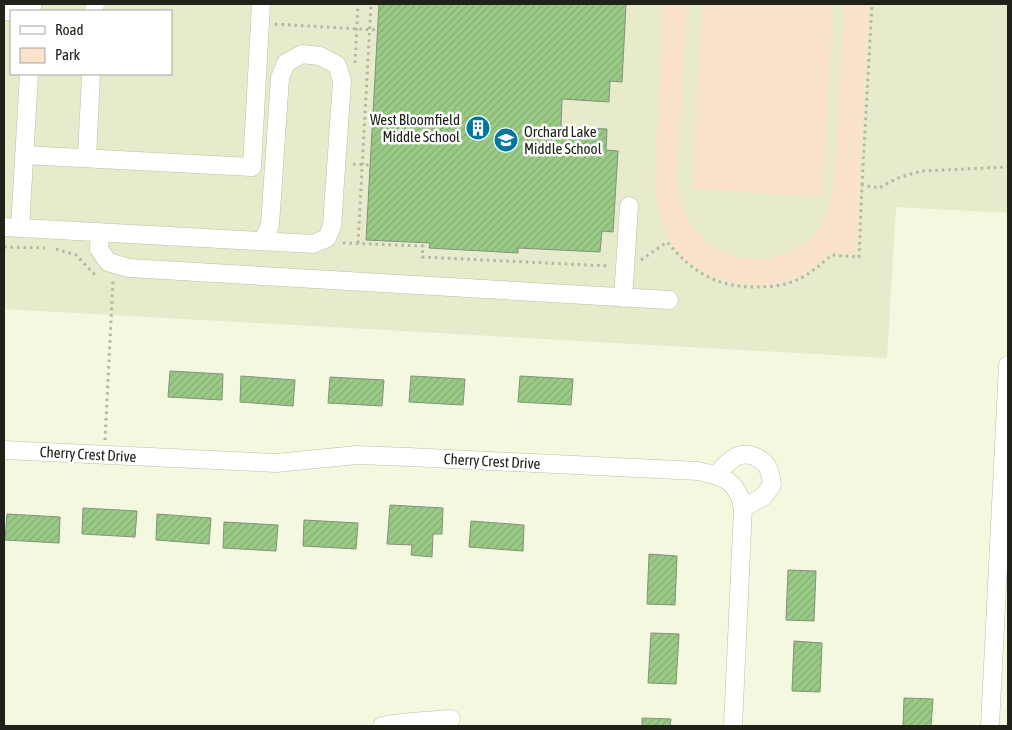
<svg xmlns="http://www.w3.org/2000/svg" width="1012" height="730" viewBox="0 0 1012 730" font-family="'Asap Condensed',sans-serif">
<style>
.built{fill:#e7ebcb;fill-rule:evenodd}
.green{fill:#fae2cb}
.building{fill:url(#building-hatch);stroke:#83917e}
.lines{fill:none;stroke-linecap:round;stroke-linejoin:round}
.minor-casing{stroke:#bcbfa7;stroke-width:19}
.path{stroke:#b3b6a2;stroke-width:3;stroke-dasharray:2.5 4;stroke-linecap:butt}
.minor{stroke:#fff;stroke-width:18}
.labels{text-anchor:middle;dominant-baseline:central;stroke-width:5;stroke-linejoin:round;paint-order:stroke}
.poi-label{font-size:15px;fill:#202118;stroke:#fff;text-anchor:end}
.street-label{font-size:15px;fill:#202118;stroke:#fff}
</style>
<defs>
<pattern id="building-hatch" width="6" height="6" patternUnits="userSpaceOnUse" patternTransform="scale(1.25)"><rect width="6" height="6" fill="#9acb86"/><path d="M-1 1l2-2M0 6l6-6M5 7l2-2" fill="none" stroke="#84ae73"/></pattern>
</defs>
<rect width="100%" height="100%" fill="#f4f8df"/>
<path class="built" d="M4,4H1008V213L896,207L887,358L4,309ZM11,11H171V74H11Z"/>
<path class="green" d="M663,4H687L677,182C686,281 817,286 833,191L844,4H869L856,253L831,252C822,260 812,270 801,275C756,297 699,282 670,241C660,225 657,203 655,185Z
M702,4H833L823,197L692,189Z"/>
<path class="building" d="M379,4H626L622,82L610,81L609,102L562,99L561,127L607,129L606,150L618,151L613,232L602,231L600,252L518,248V253L429,248L430,243L366,240Z
M170,371L223,374L222,400L168,397Z
M241,376L295,380L293,406L240,402Z
M411,376L465,379L463,405L409,402Z
M520,376L573,379L571,405L518,402Z
M330,377L384,380L382,406L328,403Z
M390,505L443,508L442,534H433L432,557L411,555L412,545L387,544Z
M83,508L137,511L135,537L82,534Z
M7,514L60,517L59,543L5,540Z
M157,514L211,518L209,544L156,540Z
M304,520L358,523L356,549L303,546Z
M471,521L524,525L523,551L469,547Z
M224,522L278,525L276,551L223,548Z
M649,554L677,556L675,605L647,604Z
M788,570L816,571L814,621L786,620Z
M651,633L679,634L676,684L648,683Z
M794,641L822,643L820,692L792,691Z
M904,698L933,699L931,726H903Z
M642,718L671,719L670,726H642Z"/>
<g class="lines">
<defs>
<path id="minor" d="M4,11H18
M32,11V4
M94,11L95,4
M24,155L252,167L261,4
M87,158L91,74
M4,227L313,244L327,238L332,226L342,81L337,65L320,56L302,54L286,63L280,78L270,225L263,241
M20,228L29,74
M100,232L99,249L108,262L129,268L669,300
M623,298L629,206
M4,450L276,463L357,455L409,457L698,471C723,476 738,481 743,508L733,726
M716,475C723,468 731,457 741,455C745,454 752,455 756,457C769,463 770,472 772,485L763,497L743,508
M382,726C405,721 428,721 451,719
M990,726L1008,365"/>
</defs>
<use href="#minor" class="minor-casing"/>
<path class="path" d="M275,24L377,30
M355,63L358,4
M353,164L370,165
M862,185L872,4
M343,243L423,246L422,257L609,266
M358,243L371,4
M4,247L45,248
M56,249L76,255L95,275
M641,260L667,242C693,272 715,287 756,287C768,287 783,286 794,281C808,276 820,265 832,255L859,257L862,185L879,188L898,178L921,171L1008,167
M105,440L113,281"/>
<use href="#minor" class="minor"/>
</g>
<defs>
<symbol id="building-disc" viewBox="-11 -11 22 22"><circle r="9.5" fill="#0077a0" stroke="#fff"/><path d="M-4-6H4V6H1V3H-1V6H-4ZM-2.5-4.3h1.7v1.8h-1.7ZM.8-4.3h1.7v1.8H.8ZM-2.5-1h1.7V.8h-1.7ZM.8-1h1.7V.8H.8Z" fill="#fff"/></symbol>
<symbol id="school-disc" viewBox="-11 -11 22 22"><circle r="9.5" fill="#0077a0" stroke="#fff"/><path d="M0-5L7-2L0 1L-7-2ZM-4 1L0 2.5L4 1V4Q0 6-4 4Z" fill="#fff"/></symbol>
</defs>
<g fill-rule="evenodd">
<use href="#building-disc" x="464" y="114" width="28" height="28"/>
<use href="#school-disc" x="492" y="126" width="28" height="28"/>
</g>
<g class="labels">
<g class="poi-label">
<text x="460" y="119">West Bloomfield<tspan x="460" dy="17">Middle School</tspan></text>
<text x="524" y="131" text-anchor="start">Orchard Lake<tspan x="524" dy="17">Middle School</tspan></text>
</g>
<g class="street-label">
<text transform="translate(88 454) rotate(3)">Cherry Crest Drive</text>
<text transform="translate(492 461) rotate(3)">Cherry Crest Drive</text>
</g>
</g>
<rect width="1012" height="730" fill="none" stroke="#202118" stroke-width="10"/>
<rect x="10" y="10" width="162" height="65" fill="#ffffff" stroke="#a6a6a3"/>
<rect x="20" y="26" width="25" height="8" fill="#ffffff" stroke="#a6a6a3"/>
<text x="55" y="35" font-size="15" fill="#202118">Road</text>
<rect x="20" y="48" width="25" height="15" fill="#fae2cb" stroke="#a6a6a3"/>
<text x="55" y="60" font-size="15" fill="#202118">Park</text>
</svg>
